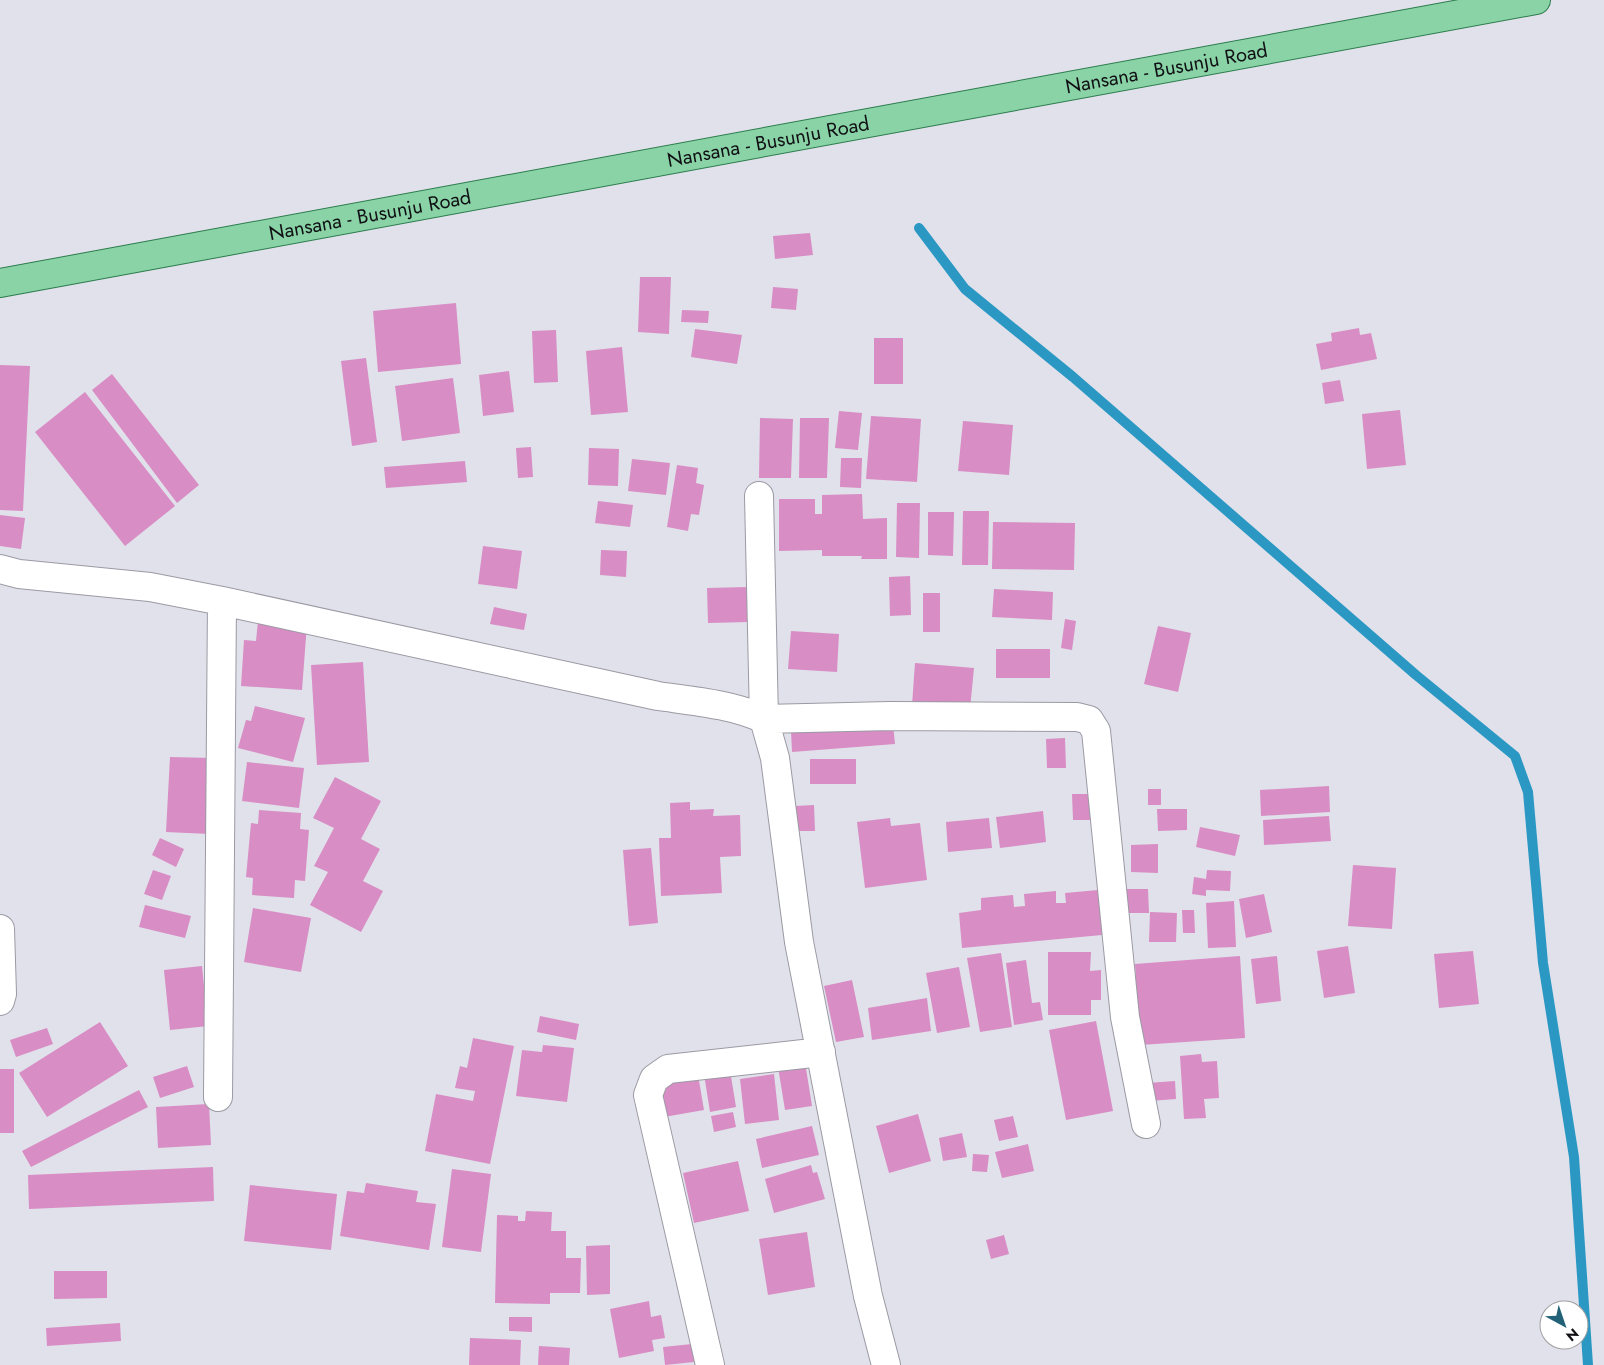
<svg xmlns="http://www.w3.org/2000/svg" width="1604" height="1365" viewBox="0 0 1604 1365" font-family="Jost,sans-serif">
<style>
.lines{fill:none;stroke-linecap:round;stroke-linejoin:round}
.stream{stroke:#2b98c4;stroke-width:10}
.building{fill:#d88dc4}
.street-casing{stroke:#9b9aa4;stroke-width:30}
.primary-casing{stroke:#2c7c4d;stroke-width:30}
.street{stroke:#fff;stroke-width:28}
.primary{stroke:#89d3a6;stroke-width:28}
.labels{text-anchor:middle;dominant-baseline:central;stroke-width:5;stroke-linejoin:round;paint-order:stroke}
.street-label{font-size:20px;fill:#101014;stroke:#fff}
</style>
<rect width="100%" height="100%" fill="#e1e1eb"/>
<g class="lines">
<path class="stream" d="M919,228L965,289L1073,377L1416,675L1515,756L1528,792L1543,963L1574,1157L1588,1365"/>
</g>
<path class="building" d="M810,233L813,255L775,259L773,236Z
M640,277H671L669,334L638,332Z
M773,287L798,289L796,310L771,308Z
M456,303L461,364L378,372L373,311Z
M682,310L709,311L708,323L681,322Z
M1359,328L1360,335L1371,333L1377,359L1321,370L1316,344L1332,341L1331,333Z
M695,329L742,335L737,364L691,357Z
M556,330L558,382L534,383L532,331Z
M874,338H903V384H874Z
M622,347L628,412L591,415L586,351Z
M366,358L377,442L352,446L341,361Z
M0,365L30,366L23,511L0,510Z
M509,371L514,412L483,416L479,375Z
M112,374L199,485L177,503L92,390Z
M453,378L460,433L402,441L395,386Z
M1340,380L1344,401L1325,404L1322,383Z
M85,392L175,506L125,546L35,432Z
M1400,410L1406,465L1367,469L1362,414Z
M839,411L862,413L858,450L835,448Z
M871,416L921,419L917,482L866,479Z
M760,418L793,419L791,478H759Z
M800,418H829L827,478H799Z
M963,421L1013,425L1009,475L958,471Z
M531,447L533,477L518,478L516,448Z
M589,448L619,449L618,486L588,485Z
M841,458H862L861,488L840,487Z
M632,459L670,463L666,495L628,491Z
M465,461L467,482L386,488L384,467Z
M677,465L698,468L696,483L704,485L699,515L691,514L688,531L667,527Z
M862,494L863,519L887,518V559H861L862,556H822V550L779,551V499H815V514H822V495Z
M598,501L633,505L630,527L595,523Z
M897,503H920L919,558L896,557Z
M963,511H989L988,565H962Z
M928,512H954L953,556L928,555Z
M0,515L25,518L21,549L0,546Z
M993,522L1075,523L1074,570L992,569Z
M483,546L522,551L517,589L478,584Z
M601,550L627,551L626,577L600,575Z
M910,576L911,615L890,616L889,577Z
M748,587V622L708,623L707,588Z
M994,589L1053,592L1052,620L992,617Z
M923,593H940V632H923Z
M494,607L527,614L524,630L490,624Z
M1065,619L1076,621L1072,650L1061,648Z
M258,621L307,624L302,690L241,686L244,640L256,641Z
M1158,626L1191,633L1178,692L1144,684Z
M791,631L839,634L837,672L788,669Z
M996,649H1050V678H996Z
M363,662L369,762L317,765L311,665Z
M915,663L974,668L970,709L912,705Z
M255,706L305,718L293,762L238,748L246,720L251,721Z
M893,724L895,744L792,752L791,731Z
M1065,738L1066,768H1047L1046,739Z
M170,757L213,758L209,834L166,832Z
M810,759H856V784H810Z
M247,762L304,768L299,808L242,801Z
M335,777L381,801L361,839L380,849L363,881L383,891L361,932L310,905L328,872L314,866L334,828L313,818Z
M1329,786L1330,812L1261,816L1260,790Z
M1148,789H1161V805H1148Z
M1072,794H1092V820H1073Z
M690,802V810L714,809L713,816L740,815L741,856L720,857L722,893L661,896L659,838H671L670,803Z
M814,805L815,831H796L795,806Z
M1157,809H1187V830L1158,831Z
M259,810L301,813L300,829L309,830L305,881L295,880L294,898L252,895L253,878L246,877L251,823L258,824Z
M1043,811L1046,842L1000,848L996,817Z
M1329,816L1331,841L1264,845L1263,820Z
M890,818L891,826L920,823L927,880L865,888L857,822Z
M989,818L992,848L948,852L946,822Z
M1200,827L1240,835L1235,856L1196,847Z
M160,838L184,849L176,867L152,855Z
M1158,844V873L1131,872V845Z
M651,848L658,923L629,926L623,850Z
M1353,865L1396,868L1392,929L1348,926Z
M153,870L171,876L162,900L144,894Z
M1207,870L1231,871L1230,891L1206,890V896L1192,894L1194,877L1206,879Z
M1122,889H1148L1149,913H1123Z
M1098,890L1102,935L962,948L959,913L981,910V898L1013,895L1014,907L1025,906L1024,894L1056,891V903H1066L1065,893Z
M1264,894L1272,932L1246,938L1239,899Z
M1234,901L1236,947L1208,948L1206,903Z
M145,905L191,916L185,938L139,927Z
M253,908L311,918L301,972L244,962Z
M1182,910H1194L1195,933H1183Z
M1150,912L1177,913L1176,942H1149Z
M1348,946L1355,993L1324,998L1317,951Z
M1473,951L1479,1004L1439,1008L1434,954Z
M1048,952H1091L1090,971L1101,970V1000H1091V1015H1048Z
M1001,953L1012,1027L980,1032L967,958Z
M1240,956L1245,1038L1140,1045L1135,964Z
M1277,956L1281,1001L1256,1004L1251,959Z
M1026,960L1032,1003L1040,1002L1043,1020L1014,1025L1006,963Z
M202,966L208,1026L170,1030L164,970Z
M959,967L970,1027L937,1033L926,973Z
M852,980L864,1037L836,1042L824,986Z
M927,998L931,1031L872,1040L868,1008Z
M540,1016L579,1024L576,1040L537,1032Z
M1096,1021L1113,1111L1066,1120L1049,1030Z
M100,1022L128,1066L47,1117L19,1073Z
M47,1028L53,1044L16,1057L10,1040Z
M473,1038L514,1046L490,1164L425,1151L436,1094L473,1101L475,1091L455,1088L460,1066L467,1068Z
M543,1045L574,1048L567,1102L516,1096L522,1050L542,1052Z
M1201,1054L1202,1062L1217,1061L1219,1098L1204,1099L1206,1118L1184,1119L1180,1056Z
M805,1062L812,1106L785,1110L778,1067Z
M729,1064L736,1107L710,1112L703,1068Z
M187,1066L194,1087L160,1098L153,1077Z
M0,1069H14V1133H0Z
M697,1069L704,1110L664,1117L658,1076Z
M774,1074L779,1120L745,1124L740,1079Z
M1175,1081L1176,1099L1150,1101L1148,1083Z
M139,1090L148,1107L31,1167L22,1151Z
M209,1104L211,1145L158,1148L156,1107Z
M733,1112L736,1127L714,1132L711,1116Z
M918,1114L931,1161L889,1173L876,1126Z
M1013,1116L1018,1137L999,1141L994,1120Z
M812,1126L819,1155L762,1168L756,1139Z
M962,1133L967,1157L943,1161L939,1138Z
M1028,1144L1034,1171L1002,1178L995,1152Z
M973,1154L989,1155L987,1172L972,1171Z
M738,1161L749,1211L694,1223L683,1173Z
M811,1165L813,1173L817,1172L825,1199L774,1213L765,1179Z
M213,1167L214,1201L29,1209L28,1175Z
M452,1169L491,1174L481,1252L442,1247Z
M366,1183L418,1191L416,1202L436,1204L429,1250L340,1236L347,1191L364,1193Z
M250,1185L337,1194L331,1250L244,1241Z
M526,1211L552,1212L551,1231H566V1258H581L580,1293H550V1304L495,1303L497,1215L518,1216V1221H525Z
M807,1232L815,1287L768,1295L759,1239Z
M1004,1235L1009,1254L991,1259L986,1240Z
M610,1245V1294L587,1295L586,1246Z
M54,1271H107V1298L54,1299Z
M649,1301L651,1317L661,1315L665,1338L652,1340L654,1351L619,1358L610,1309Z
M509,1317H532V1332L509,1331Z
M120,1323L121,1341L47,1346L46,1328Z
M470,1338L521,1340L520,1365H469Z
M692,1344L694,1362L665,1365L663,1347Z
M539,1346L570,1348L569,1365H538Z"/>
<g class="lines">
<defs>
<path id="street" d="M759,496L764,719L890,716L1077,717L1089,720L1096,731L1125,1017L1146,1124
M0,569L19,574L150,587L222,601L658,696C693,701 731,704 764,719L775,758L799,942L868,1296L886,1365
M0,929L2,994L0,1001
M218,1097L222,601
M710,1365L648,1095L654,1079L668,1069L821,1052"/>
<g id="primary">
<path id="s1" d="M0,283L1536,0"/>
</g>
</defs>
<use href="#street" class="street-casing"/>
<use href="#primary" class="primary-casing"/>
<use href="#street" class="street"/>
<use href="#primary" class="primary"/>
</g>
<g class="labels">
<g class="street-label">
<text stroke="none"><textPath href="#s1" startOffset="1186">Nansana - Busunju Road</textPath></text>
<text stroke="none"><textPath href="#s1" startOffset="781">Nansana - Busunju Road</textPath></text>
<text stroke="none"><textPath href="#s1" startOffset="376">Nansana - Busunju Road</textPath></text>
</g>
</g>
<g transform="translate(1564 1325) rotate(140)"><circle r="24" fill="#ffffff" stroke="#9f9fa1"/>
<path d="M0-4L9 19L0 12L-9 19Z" fill="#216276"/>
<text y="-8" font-size="14" font-weight="bold" text-anchor="middle" fill="#101014">N</text>
</g>
</svg>
